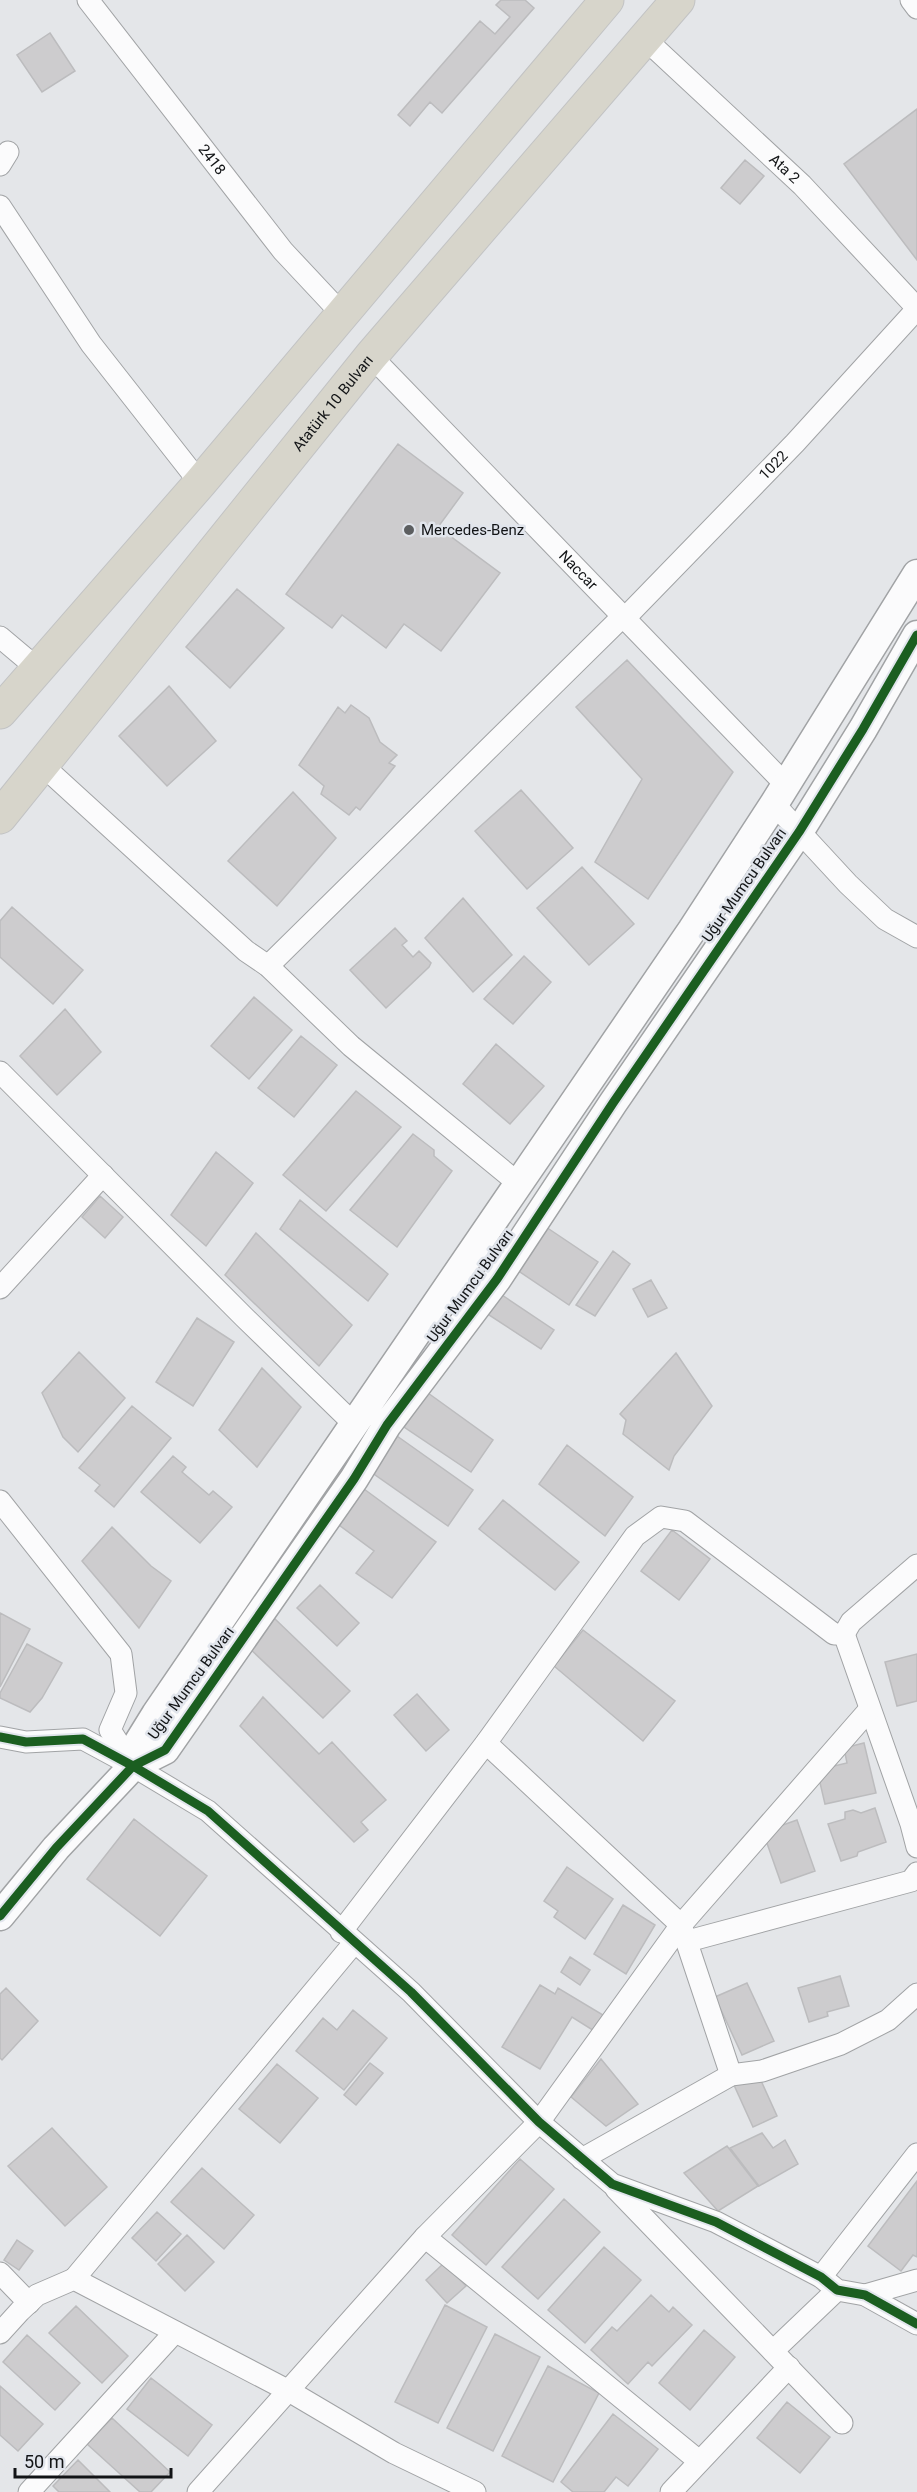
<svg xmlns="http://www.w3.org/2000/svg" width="917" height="2492" viewBox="0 0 917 2492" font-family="Roboto,sans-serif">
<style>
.building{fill:#cdccce;stroke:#bcbcbe;stroke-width:1.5}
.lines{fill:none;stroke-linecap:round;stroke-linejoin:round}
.street-casing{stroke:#a1a3a5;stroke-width:23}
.secondary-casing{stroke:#a1a3a5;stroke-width:31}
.highway-casing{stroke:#c2c3c4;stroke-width:35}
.street{stroke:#fbfbfc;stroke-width:21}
.secondary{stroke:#fbfbfc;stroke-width:28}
.highway{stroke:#d7d5cb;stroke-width:33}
.cycleway-casing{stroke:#e1e5ec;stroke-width:13}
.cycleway{stroke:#1b5e20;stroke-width:9}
.poi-dot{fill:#5c5e60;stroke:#e1e5ec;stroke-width:2}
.labels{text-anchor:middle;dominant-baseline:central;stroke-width:5;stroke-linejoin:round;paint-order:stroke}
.street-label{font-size:15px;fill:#121416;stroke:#e1e5ec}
.poi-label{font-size:15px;fill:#121416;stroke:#e1e5ec;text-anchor:start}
</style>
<rect width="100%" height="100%" fill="#e4e6e9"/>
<path class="building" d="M501,0H525L534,8L442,113L430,102L410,126L398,115L480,21L495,34L510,17L496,5Z
M50,33L75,71L42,92L17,55Z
M917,109V260L844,164Z
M745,160L764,176L740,204L721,188Z
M398,444L463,493L438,527L500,573L441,651L404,624L386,648L342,615L332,628L286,594Z
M237,589L284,628L230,688L186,647Z
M627,660L733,772L648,899L595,862L642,779L576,707Z
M169,686L216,741L167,786L119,736Z
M351,705L369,718L380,742L397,755L389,763L395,766L360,810L356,807L349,815L321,794L324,786L299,765L338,707L345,713Z
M521,790L573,848L527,889L475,831Z
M293,792L336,838L277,906L228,861Z
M582,867L634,924L589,965L537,908Z
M463,898L512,955L473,992L425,938Z
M12,907L83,970L53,1004L0,957V921Z
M395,928L407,941L402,945L413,957L419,951L431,963L429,967L386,1008L350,970Z
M524,956L551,982L513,1024L484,999Z
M254,997L292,1030L249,1079L211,1046Z
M65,1009L101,1052L57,1095L20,1056Z
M301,1036L337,1065L294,1117L258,1088Z
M496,1044L544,1086L510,1124L463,1084Z
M356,1091L401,1127L326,1211L283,1175Z
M413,1134L434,1150V1156L452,1171L397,1247L350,1210Z
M216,1152L253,1183L206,1246L171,1215Z
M100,1196L123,1217L105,1238L82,1217Z
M300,1200L388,1274L368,1301L280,1229Z
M543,1225L598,1262L569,1305L514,1268Z
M256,1233L352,1325L319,1366L225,1275Z
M613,1251L630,1264L595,1316L576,1305Z
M651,1280L667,1308L648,1317L633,1289Z
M499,1293L554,1330L541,1349L486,1313Z
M197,1318L234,1342L193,1406L156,1382Z
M79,1352L125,1398L78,1452L63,1437L42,1393Z
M676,1353L712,1406L674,1456L669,1470L623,1434L626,1420L620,1414Z
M262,1368L301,1407L257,1467L219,1430Z
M428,1393L493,1440L471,1472L404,1427Z
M132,1406L171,1438L114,1507L95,1491L100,1485L79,1468Z
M397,1436L473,1490L448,1526L371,1472Z
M567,1445L633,1497L605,1536L539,1484Z
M173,1456L186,1467L182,1472L209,1495L213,1491L232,1507L200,1543L141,1492Z
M364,1489L436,1542L392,1598L356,1573L374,1551L339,1525Z
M503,1500L579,1562L555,1590L479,1529Z
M112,1527L151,1566L171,1581L139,1628L82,1561Z
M672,1530L710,1559L679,1600L641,1571Z
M320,1585L359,1623L337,1646L297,1608Z
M0,1613L30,1629L0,1687Z
M274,1618L350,1691L323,1718L247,1646Z
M583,1630L675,1701L643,1741L554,1666Z
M27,1644L62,1663L42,1698L30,1712L0,1698V1693Z
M917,1654V1701L897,1706L885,1662Z
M417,1694L449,1730L426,1751L394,1715Z
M263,1697L319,1754L332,1742L386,1800L361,1822L368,1830L354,1842L240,1726Z
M864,1743L876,1793L825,1804L817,1770L847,1763L844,1748Z
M875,1808L886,1842L858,1852L857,1856L841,1861L828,1824L845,1819V1812L853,1810L861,1813Z
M134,1819L207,1876L160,1936L87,1879Z
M797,1820L815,1871L781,1883L763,1832Z
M567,1867L613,1899L585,1939L554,1917L558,1911L544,1901Z
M623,1905L655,1925L626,1974L594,1954Z
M570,1957L590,1970L580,1985L561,1972Z
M840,1976L849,2006L827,2012L828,2016L809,2022L798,1988Z
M747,1983L774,2041L742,2055L715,1997Z
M540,1985L555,1994L558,1988L608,2018L599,2034L572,2017L540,2069L502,2047Z
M6,1988L38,2021L2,2060L0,2058V1994Z
M353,2010L387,2038L344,2090L296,2051L323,2018L337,2030Z
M601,2059L638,2104L606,2126L571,2097Z
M370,2063L383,2073L356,2105L344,2095Z
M277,2064L318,2098L280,2143L239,2109Z
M758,2074L777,2116L753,2127L734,2085Z
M52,2128L107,2187L65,2226L8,2166Z
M762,2133L773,2148L785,2140L798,2164L759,2186L730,2148Z
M727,2146L758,2186L718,2211L684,2173Z
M520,2159L554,2189L486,2265L452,2235Z
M202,2168L254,2215L224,2249L171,2202Z
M917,2181V2257L913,2255L901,2271L868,2246Z
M564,2199L600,2232L538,2299L502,2267Z
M157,2212L181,2234L156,2261L132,2238Z
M187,2235L214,2262L185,2291L158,2264Z
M17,2240L33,2251L19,2270L4,2260Z
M604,2247L641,2280L585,2343L548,2310Z
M444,2263L466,2286L447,2303L426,2280Z
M651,2295L669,2312L673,2307L692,2325L652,2366L648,2362L628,2384L591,2350L612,2327L617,2331Z
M445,2305L487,2327L438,2423L395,2402Z
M76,2306L128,2356L102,2383L49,2333Z
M704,2330L735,2357L690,2410L659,2383Z
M495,2334L540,2357L493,2451L447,2428Z
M27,2335L80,2383L55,2410L3,2362Z
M548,2366L599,2393L553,2482L502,2456Z
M151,2378L212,2425L188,2456L127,2409Z
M0,2386L43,2424L18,2451L0,2435Z
M787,2402L830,2437L800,2473L757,2438Z
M613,2414L658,2449L628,2486L616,2477L604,2492H573L561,2482Z
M112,2418L170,2472L151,2492H140L87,2444Z
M78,2460L110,2492H59L53,2486Z"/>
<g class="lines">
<defs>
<g id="street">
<path id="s1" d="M88,0L283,251L342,314"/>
<path d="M911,0L917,8"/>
<path id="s2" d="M644,38L802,185L917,308"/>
<path d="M0,165L8,152"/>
<path d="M0,206L91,344L200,483"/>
<path id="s3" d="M371,356L786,785"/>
<path d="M0,637L38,669"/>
<path d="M41,764L246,951L268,966L351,1046L518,1183"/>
<path d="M774,804L848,884L885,919L917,937"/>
<path id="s4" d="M268,966L619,620L626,617L795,443L917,309"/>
<path d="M0,1072L244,1317L354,1424"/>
<path d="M0,1288L103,1175"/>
<path d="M0,1501L121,1654L126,1693L110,1730L131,1763"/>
<path d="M844,1634L911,1824L917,1847"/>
<path d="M0,1737L26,1742L83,1739L133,1766L208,1811L411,1992L539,2122L612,2184L716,2222L821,2277L837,2290L865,2295L917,2324"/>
<path d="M486,1743L681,1925L731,2075"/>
<path d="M341,1932L486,1743L635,1536L661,1517L685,1521L834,1634H844L851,1622L917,1565"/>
<path d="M688,1941L911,1881L917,1873"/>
<path d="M582,2159L731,2075L762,2071L841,2044L888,2020L917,1994"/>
<path d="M616,2189L842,2423"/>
<path d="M425,2237L699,2461"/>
<path d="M0,2273L29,2303"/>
<path d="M821,2277L917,2154"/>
<path d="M74,2279L354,1943"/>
<path d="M865,2295L917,2280"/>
<path d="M0,2333L20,2311L37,2295L74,2279L289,2391L394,2453L475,2492"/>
<path d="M773,2351L837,2290"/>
<path d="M29,2492L175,2332"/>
<path d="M198,2492L425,2237L539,2122L681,1925L869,1710"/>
<path d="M671,2492L789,2367"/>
</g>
<path id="secondary" d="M133,1766L135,1748L156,1714L692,930L774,804L917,574
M0,1916L56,1848L133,1766L165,1750L354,1479L387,1425L497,1279L613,1103L799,832L863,729L917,635"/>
<g id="highway">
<path d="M0,712L200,483L607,0"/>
<path id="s5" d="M0,817L371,356L678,0"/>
</g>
</defs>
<use href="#street" class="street-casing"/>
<use href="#secondary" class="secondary-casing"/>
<use href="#highway" class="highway-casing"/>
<use href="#street" class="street"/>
<use href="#secondary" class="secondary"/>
<use href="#highway" class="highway"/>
<defs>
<path id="cycleway" d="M0,1737L26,1742L83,1739L133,1766L208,1811L411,1992L539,2122L612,2184L716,2222L821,2277L837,2290L865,2295L917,2324
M0,1916L56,1848L133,1766L165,1750L354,1479L387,1425L497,1279L613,1103L799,832L863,729L917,635"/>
</defs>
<use href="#cycleway" class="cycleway-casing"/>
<use href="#cycleway" class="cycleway"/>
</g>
<circle class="poi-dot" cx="409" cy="530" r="6"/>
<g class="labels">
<g class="street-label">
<text stroke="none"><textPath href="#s1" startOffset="202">2418</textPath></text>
<text stroke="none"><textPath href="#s2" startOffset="192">Ata 2</textPath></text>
<text stroke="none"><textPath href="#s5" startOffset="531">Atatürk 10 Bulvarı</textPath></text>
<text stroke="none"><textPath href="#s4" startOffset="712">1022</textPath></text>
<text stroke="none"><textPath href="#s3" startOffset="298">Naccar</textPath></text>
<text transform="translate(744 885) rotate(-55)">Uğur Mumcu Bulvarı</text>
<text transform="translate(470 1286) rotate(-54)">Uğur Mumcu Bulvarı</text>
<text transform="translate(191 1683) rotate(-54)">Uğur Mumcu Bulvarı</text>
</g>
<g class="poi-label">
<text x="421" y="530">Mercedes-Benz</text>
</g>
</g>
<path d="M15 2468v9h156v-9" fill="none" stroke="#121416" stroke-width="3"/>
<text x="24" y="2468" font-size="18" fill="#121416" stroke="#e1e5ec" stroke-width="4.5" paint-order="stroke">50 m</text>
</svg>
